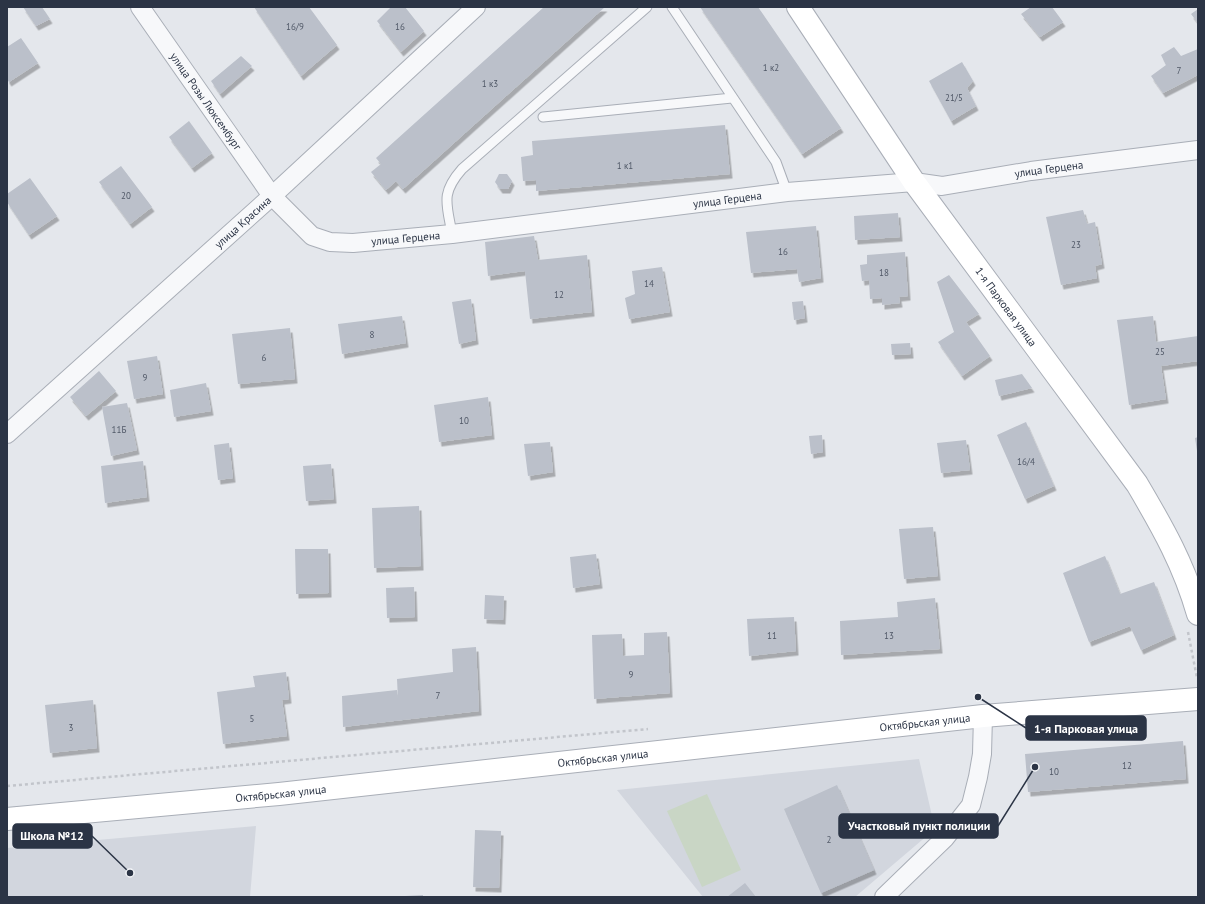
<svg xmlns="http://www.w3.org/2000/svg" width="1205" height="904" viewBox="0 0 1205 904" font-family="'PT Sans',sans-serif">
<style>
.built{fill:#d2d6de}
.green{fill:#c9d6c5}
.building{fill:#bbc0ca;filter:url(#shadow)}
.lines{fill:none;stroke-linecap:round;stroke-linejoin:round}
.lane-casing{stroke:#a9aeb7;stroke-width:11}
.street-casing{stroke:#a9aeb7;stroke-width:20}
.secondary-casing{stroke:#a9aeb7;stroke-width:24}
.path{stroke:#c2c5cb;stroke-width:2.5;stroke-dasharray:3 3;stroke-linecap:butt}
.lane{stroke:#f7f8fa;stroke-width:9}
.street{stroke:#f7f8fa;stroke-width:18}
.secondary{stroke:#fff;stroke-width:22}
.labels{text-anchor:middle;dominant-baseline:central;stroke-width:4;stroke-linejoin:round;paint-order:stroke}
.number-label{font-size:9px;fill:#4f5766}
.street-label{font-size:11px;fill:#2b3445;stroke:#f4f6f9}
.leader{fill:none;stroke:#2b3445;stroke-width:1.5}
.callout-dot{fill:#2b3445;stroke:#f4f6f9;stroke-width:1.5}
.callout{fill:#2b3445;stroke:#2b3445;stroke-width:1.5}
.callout-label{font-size:12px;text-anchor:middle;font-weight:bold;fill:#fff}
</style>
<defs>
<filter id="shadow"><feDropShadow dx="2.5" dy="4.5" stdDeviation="0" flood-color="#0004"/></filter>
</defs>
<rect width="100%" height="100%" fill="#e4e7ec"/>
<path class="built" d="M919,759L935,829L855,897H703L617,790Z
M256,826L250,897H7V848Z"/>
<path class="green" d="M707,794L741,870L702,887L667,811Z"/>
<path class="building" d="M23,7H42L50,19L36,26Z
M254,7H309L337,45L301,76Z
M391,7H405L424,31L401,52L377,21Z
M544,7H605L403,189L396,181L386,190L371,172L381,164L376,158Z
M700,7H758L841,128L802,154Z
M1031,7H1052L1063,22L1040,37L1021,14Z
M1198,9V23L1191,14Z
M21,38L38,63L9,82L7,79V47Z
M1174,47L1181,56L1198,49V75L1163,93L1151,76L1166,65L1161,55Z
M241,56L252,66L220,94L211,81Z
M962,62L973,81L967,88L976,106L951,121L929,81Z
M189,121L212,153L192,168L169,137Z
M725,125L730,174L536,191V180L523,181L521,157L533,155L532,141Z
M121,166L152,207L130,224L99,182Z
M499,174H507L512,181L508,189H500L495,182Z
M30,178L57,216L29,235L7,202V194Z
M1083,210L1087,224L1095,222L1102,264L1095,266L1097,278L1061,285L1046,217Z
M898,213L900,237L855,240L854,216Z
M816,226L821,278L799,282L797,269L751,273L746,232Z
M534,236L538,260L587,255L592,312L530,319L525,271L488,276L485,242Z
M905,252L908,296L899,297L900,303L882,305V298L870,299L869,280L862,281L860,265L867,264V255Z
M662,267L670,312L629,319L625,298L635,294L632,271Z
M949,275L979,314L966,322L990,356L962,376L938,342L954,332L937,282Z
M471,299L476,340L459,344L452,302Z
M803,301L805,318L794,320L792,302Z
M402,316L406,343L342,354L338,324Z
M1153,316L1156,342L1198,336V361L1161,366L1166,399L1129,405L1117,320Z
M290,328L295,379L238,384L232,334Z
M910,343L911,354L892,355L891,344Z
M157,356L163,394L134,399L127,361Z
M99,371L116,391L86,416L70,397Z
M1022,374L1032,388L999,396L995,380Z
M206,383L211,411L174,417L170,390Z
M488,397L492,435L439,442L434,405Z
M127,403L137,450L111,456L102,407Z
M1026,422L1054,486L1025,499L997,435Z
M822,435L823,452L811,454L809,436Z
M1198,437V451H1197L1195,438Z
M966,440L970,470L941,473L937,443Z
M550,442L553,472L528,476L524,444Z
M229,443L233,478L218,480L214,445Z
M143,461L147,497L105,503L101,466Z
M331,464L334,499L306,501L303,466Z
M419,506L421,566L374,568L372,508Z
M933,527L938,576L904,579L899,529Z
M295,549H328L329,593L296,594Z
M596,554L600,584L573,588L570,557Z
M1105,556L1120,594L1154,582L1174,635L1141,650L1130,626L1089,642L1063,573Z
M414,587L415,617L387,618L386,588Z
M485,595L504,596L503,620L484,619Z
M935,598L940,649L841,655L840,621L898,617L897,602Z
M794,617L796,651L749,656L747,619Z
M667,632L670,693L594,699L592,635L622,634L623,656L644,655V633Z
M476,647L479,711L343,727L342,696L397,690L398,700L397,679L453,672L452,649Z
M286,672L289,699L282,700L287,736L223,744L217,692L255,687L253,676Z
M93,700L97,748L50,753L45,705Z
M1183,741L1186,779L1028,792L1025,754Z
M837,785L874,870L821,893L784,809Z
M475,830L501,831L499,888L473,887Z
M745,883L756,897H727Z
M423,895V897H405V896Z"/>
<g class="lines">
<defs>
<path id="lane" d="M672,7L776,162L787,192
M543,117L732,98
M452,234C447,204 440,194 462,169L647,7"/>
<g id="street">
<path id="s1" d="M140,7L272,196L312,236L330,242L353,243L452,234L787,192L914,182L942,186L1031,171L1198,150"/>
<path id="s2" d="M7,434L272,196L476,7"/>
<path d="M884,897L945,838L971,805L978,777L982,754L983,716"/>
</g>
<g id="secondary">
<path id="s3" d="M798,7L914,182L1137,484C1163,528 1184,565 1198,614"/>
<path id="s4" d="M7,819L279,794L983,716L1198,699"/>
</g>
</defs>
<use href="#lane" class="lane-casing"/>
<use href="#street" class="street-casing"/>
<use href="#secondary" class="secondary-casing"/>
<path class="path" d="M1188,632L1197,678
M7,786L648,729"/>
<use href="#lane" class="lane"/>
<use href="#street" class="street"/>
<use href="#secondary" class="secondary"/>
</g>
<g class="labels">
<g class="number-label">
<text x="295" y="26">16/9</text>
<text x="400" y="26">16</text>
<text x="771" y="67">1 к2</text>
<text x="1179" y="70">7</text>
<text x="490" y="83">1 к3</text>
<text x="954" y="97">21/5</text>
<text x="625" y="165">1 к1</text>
<text x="126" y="195">20</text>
<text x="1076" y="244">23</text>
<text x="783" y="251">16</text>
<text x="884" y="272">18</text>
<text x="649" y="283">14</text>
<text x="559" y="294">12</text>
<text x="372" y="334">8</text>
<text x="1160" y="351">25</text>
<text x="264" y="357">6</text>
<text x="145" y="377">9</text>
<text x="464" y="420">10</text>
<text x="119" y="429">11Б</text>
<text x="1026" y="461">16/4</text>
<text x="772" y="635">11</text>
<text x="889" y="635">13</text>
<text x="631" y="674">9</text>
<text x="438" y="695">7</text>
<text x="252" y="718">5</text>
<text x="71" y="727">3</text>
<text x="1127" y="765">12</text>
<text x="1054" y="771">10</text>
<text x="829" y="839">2</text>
</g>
<g class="street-label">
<text stroke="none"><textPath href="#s1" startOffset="115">улица Розы Люксембург</textPath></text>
<text stroke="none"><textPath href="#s1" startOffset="1030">улица Герцена</textPath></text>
<text stroke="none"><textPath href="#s1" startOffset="706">улица Герцена</textPath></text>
<text stroke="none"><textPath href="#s2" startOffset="317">улица Красина</textPath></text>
<text stroke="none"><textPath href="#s1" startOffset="382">улица Герцена</textPath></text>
<text stroke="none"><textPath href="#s3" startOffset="365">1-я Парковая улица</textPath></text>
<text stroke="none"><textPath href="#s4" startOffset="923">Октябрьская улица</textPath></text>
<text stroke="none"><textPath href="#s4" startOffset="599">Октябрьская улица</textPath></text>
<text stroke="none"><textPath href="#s4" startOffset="275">Октябрьская улица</textPath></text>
</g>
</g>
<path class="leader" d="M978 697L1026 728M1035 767L998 826M130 873L92 836"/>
<g class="callout-dot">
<circle cx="978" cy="697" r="4"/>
<circle cx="1035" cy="767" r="4"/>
<circle cx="130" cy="873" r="4"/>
</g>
<g class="callout">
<rect x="1026" y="716" width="120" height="24" rx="4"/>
<rect x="839" y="814" width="159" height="24" rx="4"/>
<rect x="13" y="824" width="79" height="24" rx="4"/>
</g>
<g class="callout-label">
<text x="1086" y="733">1-я Парковая улица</text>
<text x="919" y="830">Участковый пункт полиции</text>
<text x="52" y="840">Школа №12</text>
</g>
<rect width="1205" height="904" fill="none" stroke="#2b3445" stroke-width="16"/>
</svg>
